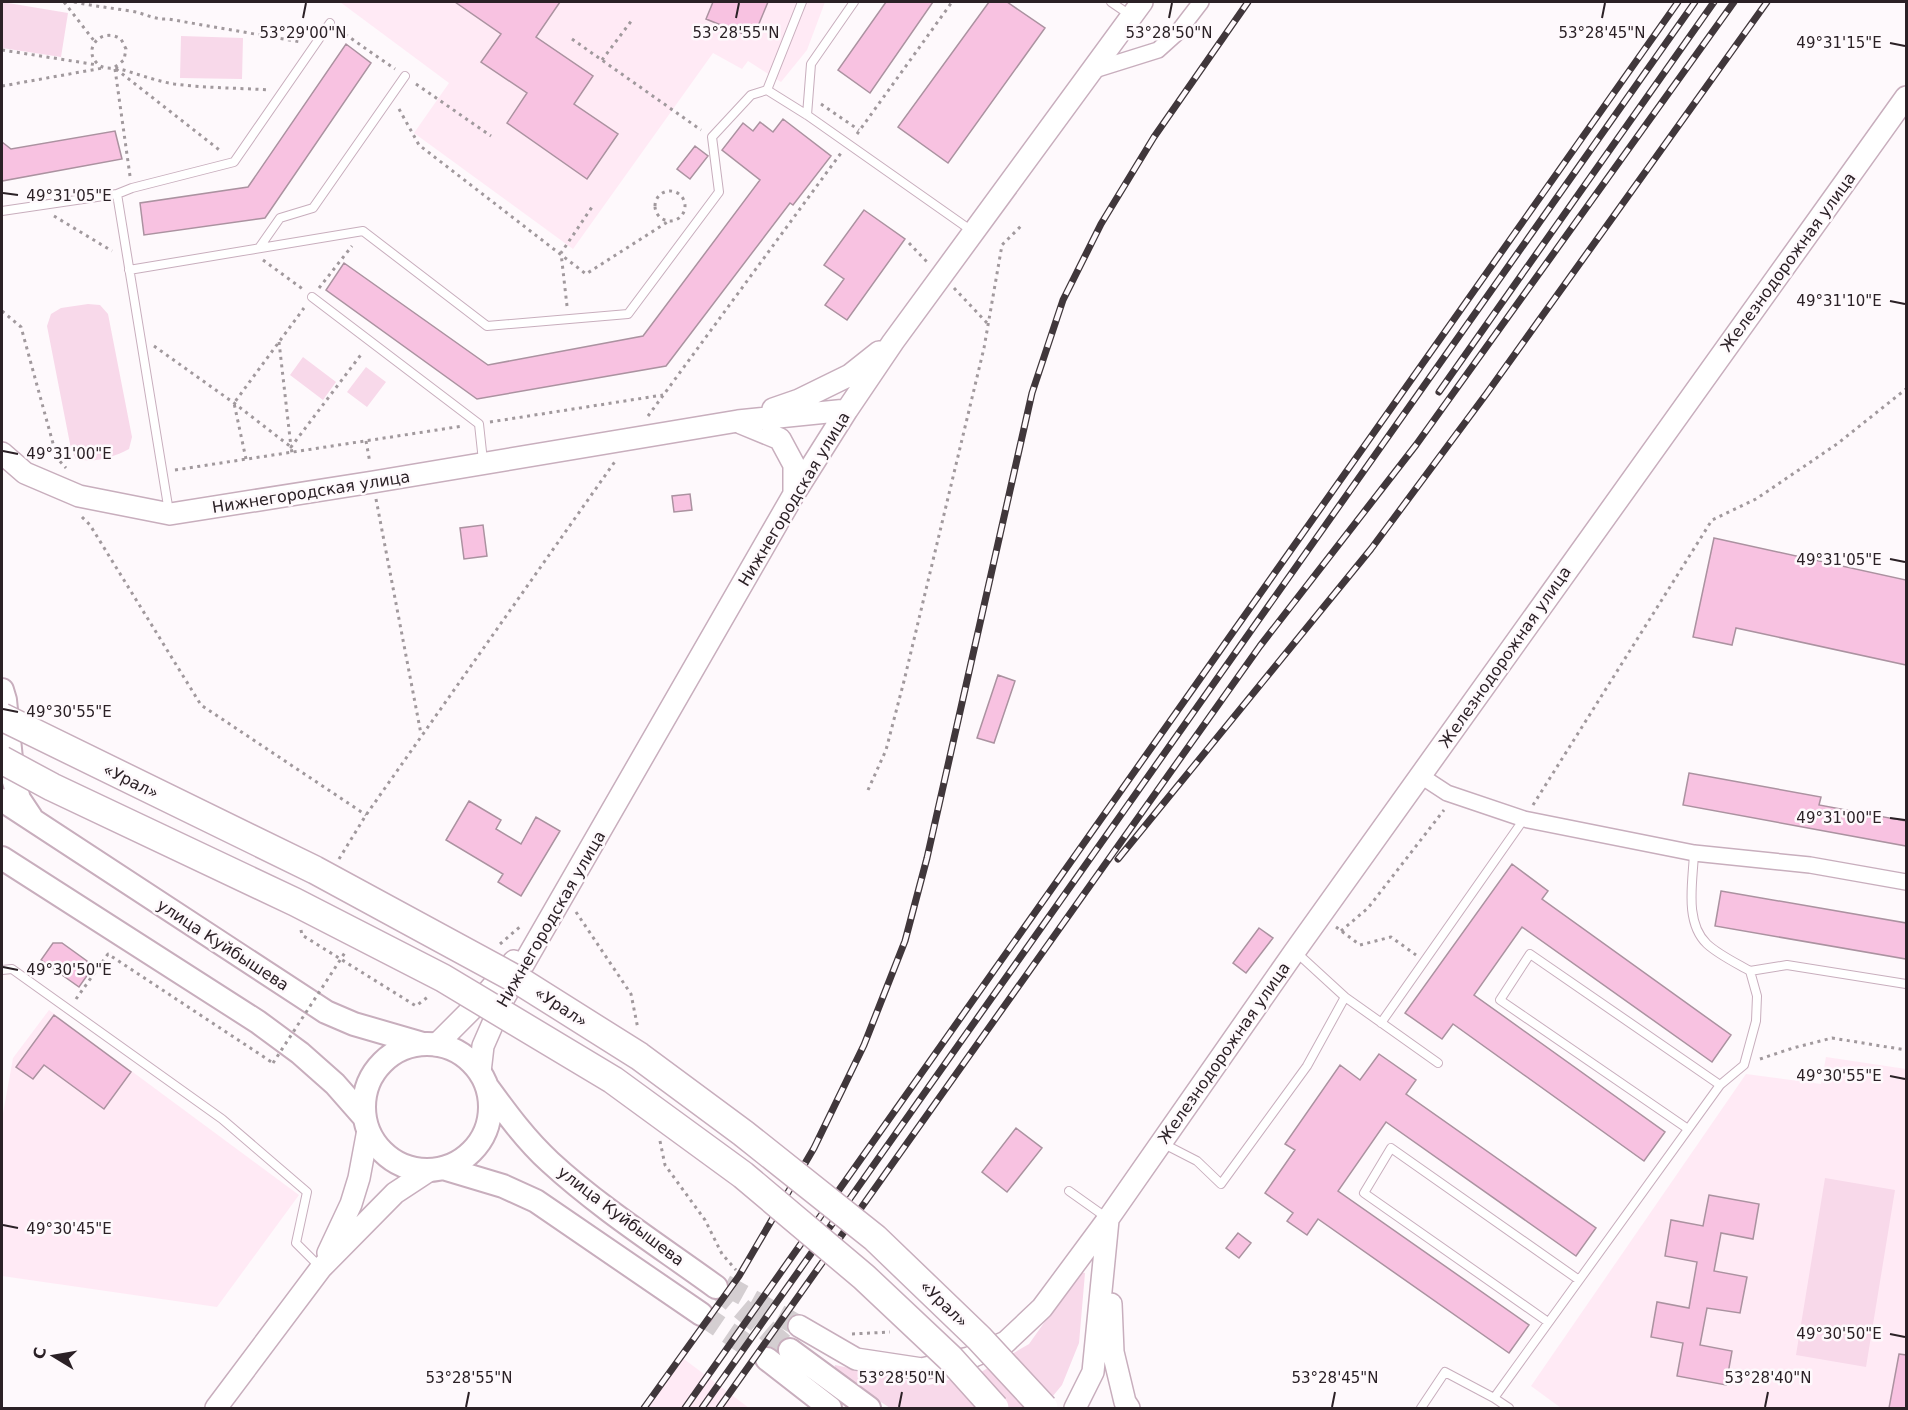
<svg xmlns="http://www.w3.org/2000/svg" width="1908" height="1410" viewBox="0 0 1908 1410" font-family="'DejaVu Sans',sans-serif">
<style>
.built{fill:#ffeaf5}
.green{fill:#f8d9ea}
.building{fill:#f8c2e1;stroke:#ab92a0;stroke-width:1.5}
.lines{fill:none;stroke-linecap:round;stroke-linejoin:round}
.secondary-tunnel{stroke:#d4ced1;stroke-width:21;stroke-dasharray:21 10;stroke-linecap:butt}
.primary-tunnel{stroke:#d4ced1;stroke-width:22;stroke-dasharray:22 11;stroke-linecap:butt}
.lane-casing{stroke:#c8aebd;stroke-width:10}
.street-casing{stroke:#c8aebd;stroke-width:18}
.secondary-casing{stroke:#c8aebd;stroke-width:24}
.primary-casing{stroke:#c8aebd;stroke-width:26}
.path{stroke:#a1999d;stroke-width:3;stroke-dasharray:3 4.5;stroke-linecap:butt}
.lane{stroke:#fff;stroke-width:8}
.street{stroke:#fff;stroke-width:15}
.secondary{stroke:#fff;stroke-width:21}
.primary{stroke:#fff;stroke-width:22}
.rail-casing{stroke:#40373b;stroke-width:7}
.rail{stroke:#fef9fc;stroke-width:4.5;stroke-dasharray:14;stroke-linecap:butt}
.highway-bridge-casing{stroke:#c8aebd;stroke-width:30;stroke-linecap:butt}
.path-bridge{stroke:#a1999d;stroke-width:3;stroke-dasharray:3 4.5;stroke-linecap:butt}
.highway-bridge{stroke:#fff;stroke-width:27}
.ticks{fill:none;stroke:#2b2126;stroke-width:2}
.labels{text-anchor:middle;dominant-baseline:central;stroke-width:5;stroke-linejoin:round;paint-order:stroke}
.street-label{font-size:16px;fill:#2b2126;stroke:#fef9fc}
.ticks-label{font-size:15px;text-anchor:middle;fill:#2b2126;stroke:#fef9fc;stroke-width:5;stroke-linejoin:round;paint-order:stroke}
</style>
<rect width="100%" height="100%" fill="#fef9fc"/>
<path class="built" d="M340,2H825L807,50L781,82L748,61L742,69L713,53L573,249L414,133L449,83Z
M49,1010L299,1195L217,1307L2,1276V1119L13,1058Z
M1826,1057L1906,1069V1408H1561L1531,1386L1746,1074L1821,1084Z
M680,1356L749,1408H644Z"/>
<path class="green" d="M2,2L68,13L61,57L2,48Z
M181,36L243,38L242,79L180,78Z
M88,304L100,305L108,314L132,437L129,449C112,458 95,463 76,459L71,449L47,326L51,314L61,308Z
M303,357L336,382L323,400L290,375Z
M366,367L386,382L367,407L347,392Z
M1825,1178L1895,1190L1866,1367L1796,1355Z
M1080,1272L1085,1273L1079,1343L1062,1385L1043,1408H890L834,1371L835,1365L929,1385L981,1372L1029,1344Z"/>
<path class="building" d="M455,2H560L536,37L593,76L574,104L618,134L587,179L507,123L527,93L481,62L501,34Z
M713,2H768L753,38L706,19Z
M886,2H933L870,93L838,70Z
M989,2H1007L1045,28L948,163L898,127Z
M346,44L371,63L265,218L144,235L140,203L248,187Z
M783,119L831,156L793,205L790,203L666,366L477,399L326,290L344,263L488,365L643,336L760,180L722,150L743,123L753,131L760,122L773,132Z
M115,131L122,159L2,181V142L11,149Z
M695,146L708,156L690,179L677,169Z
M864,210L905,239L847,320L825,305L844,279L824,265Z
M690,494L692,510L674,512L672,496Z
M483,525L487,556L464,559L460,528Z
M1714,538L1906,580V665L1736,628L1732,645L1693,637Z
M998,675L1015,681L994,743L977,738Z
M1689,773L1821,797L1819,805L1906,821V846L1683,805Z
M469,801L501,820L496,829L521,844L536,817L560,831L521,896L498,882L503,874L446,840Z
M1512,864L1548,891L1542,899L1731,1035L1712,1062L1522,927L1474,995L1665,1132L1644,1161L1453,1024L1442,1039L1405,1013Z
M1721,891L1906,923V959L1715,926Z
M1259,928L1273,938L1246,973L1233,963Z
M53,943H62L87,961L91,970L79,987L41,960Z
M54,1015L131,1072L104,1109L44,1065L33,1079L16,1067Z
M1379,1054L1416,1080L1406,1094L1596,1228L1576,1256L1386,1122L1338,1191L1529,1325L1509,1353L1318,1219L1307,1235L1287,1221L1293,1213L1265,1193L1295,1150L1285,1144L1340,1065L1360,1080Z
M1016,1128L1042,1148L1007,1192L982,1172Z
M1709,1195L1759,1204L1753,1239L1721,1233L1714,1271L1747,1277L1740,1313L1707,1308L1700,1345L1732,1351L1726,1385L1677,1376L1683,1343L1651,1337L1657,1302L1689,1308L1697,1262L1665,1256L1671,1220L1703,1226Z
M1238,1233L1251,1243L1239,1258L1226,1248Z
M1899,1354L1906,1355V1408H1889Z"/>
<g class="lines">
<path class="secondary-tunnel" d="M725,1285L799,1326"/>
<path class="primary-tunnel" d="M716,1287L790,1350
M701,1314L767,1359"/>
<defs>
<path id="lane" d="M1111,2L1130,15
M767,90L802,2
M807,115L811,64L854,2
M117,194L132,188L234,162L330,23
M2,211L117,194L169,512
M259,248L280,218L313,208L405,76
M129,270L363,231L487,326L628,314L719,192L712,137L751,95L767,90L807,115L972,231
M312,297L479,424L483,461
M1694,853C1693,881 1684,922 1707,944C1719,955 1736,963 1750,971L1757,996L1756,1021L1744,1065L1720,1085
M2,970L12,969L222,1119L307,1192L296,1243L319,1266
M1750,971L1787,965L1906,984
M1345,997L1438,1063
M1381,1023L1524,819
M1162,1143L1197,1161L1221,1184L1307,1066L1345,997L1297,953
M1069,1191L1107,1218
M1548,1322L1364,1193L1391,1148L1579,1280
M1421,1408L1445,1372L1494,1398
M1509,1408L1494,1398L1720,1085L1530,954L1500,1000L1688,1129"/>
<path id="street" d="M1091,71L1158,50L1178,32L1201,2
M1421,776L1447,793L1524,819L1694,853L1810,865L1906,882"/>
<path id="secondary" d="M773,409L799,400L850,375L879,352
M741,423L780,439L794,465V494
M2,453L25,473L79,496L170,514L373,482L738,421L847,410
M436,1045L480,1001L514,961
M480,1072L483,1046L504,998L794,494L847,410L893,342L1142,2
M328,1253L351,1204L359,1178L368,1130
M1111,1304L1113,1352L1125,1402L1129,1408
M799,1326L856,1359L922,1369L969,1358L1006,1342L1042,1308L1108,1219L1295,951L1906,97
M216,1408L321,1268L395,1193L430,1170
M1075,1408L1093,1372L1108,1220"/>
<path id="primary" d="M2,690L5,700L13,778L19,799L31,817
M2,800L326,1012L354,1024L423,1044
M2,858L258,1022L300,1053L335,1084L364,1117
M364 1107a63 63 0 1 1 126 0a63 63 0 1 1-126 0Z
M488,1088C507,1114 526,1140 550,1162C600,1208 661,1247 716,1287
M443,1168L503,1186L536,1201L701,1314
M790,1350L869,1408
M767,1359L830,1408"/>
</defs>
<use href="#lane" class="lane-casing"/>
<use href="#street" class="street-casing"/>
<use href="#secondary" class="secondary-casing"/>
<use href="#primary" class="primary-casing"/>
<path class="path" d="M64,2L95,42
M74,2C93,6 111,8 131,11C144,13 154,20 168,19L301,42
M339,30L395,69
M572,39L701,130
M2,50L98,65
M602,60L632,20
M115,67L124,60L126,49L121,39C100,26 81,51 99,65C105,70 113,67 120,69C138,74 156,81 174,84C205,88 238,88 270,90
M115,69L130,176
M116,69L222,152
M416,84L491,136
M2,86L103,68
M821,104L859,130
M399,109L419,145L586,274L669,221
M857,134L952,2
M655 206a15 15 0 1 1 30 0a15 15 0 1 1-30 0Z
M54,216L112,251
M909,243L928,263
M263,260L304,290
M319,288L352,246
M954,288L988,324
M567,306L561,253L592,207
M2,311L21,327L57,458L66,468
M279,342L291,447L363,352
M154,346L234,403L291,447L292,453
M648,416L841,153
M490,422L663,395
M366,441L370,463
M246,459L234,403L304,308
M175,470L463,426
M376,499L421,734
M82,517L90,525L201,705L366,815
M868,790L886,750L904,681L984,348L1002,245L1021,226
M1533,805L1712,520L1756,499L1837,444L1906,389
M339,859L366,815L616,460
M576,912L631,994L638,1029
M1336,927L1360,945L1391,937L1416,955
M301,930L302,935L416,1006L429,996
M1341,931L1368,908L1444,810
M500,944L522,925
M76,999L108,954L273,1063
M1760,1059L1793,1048L1832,1038L1906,1050
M660,1141L665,1165L705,1220L722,1254L736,1270
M852,1334L890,1332"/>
<use href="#lane" class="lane"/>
<use href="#street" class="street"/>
<use href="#secondary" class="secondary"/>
<use href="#primary" class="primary"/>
<defs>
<path id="rail" d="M1439,392L1714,2
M1118,859L1371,549L1487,393L1767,2
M644,1408L739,1276L814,1148L864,1045L905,941L927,858L1032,393L1063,300L1101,224L1154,137L1248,2
M685,1408L1678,2
M702,1408L1695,2
M719,1408L1260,646L1416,445L1734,2"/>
</defs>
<use href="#rail" class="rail-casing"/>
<use href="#rail" class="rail"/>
<defs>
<path id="highway-bridge" d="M2,717L315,870L523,983L639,1056L743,1133L875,1238L979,1338L1044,1408
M2,760L52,787L295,902L443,978L613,1080L743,1175L864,1277L950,1358L995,1408"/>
</defs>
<use href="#highway-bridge" class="highway-bridge-casing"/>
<path class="path-bridge" d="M273,1063L346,951"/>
<use href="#highway-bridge" class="highway-bridge"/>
</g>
<path class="ticks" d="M303,18L306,3M736,18L739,3M1169,18L1172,3M1602,18L1605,3M1890,43L1905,46M3,193L18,195M1890,301L1905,304M3,451L18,454M1890,559L1905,562M3,709L18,712M1890,818L1905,820M3,967L18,970M1890,1076L1905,1079M3,1225L18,1228M1890,1334L1905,1337M466,1407L469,1392M899,1407L902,1392M1332,1407L1335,1392M1765,1407L1768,1392"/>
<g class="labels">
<g class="street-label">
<text transform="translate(1788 262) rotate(-54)">Железнодорожная улица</text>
<text transform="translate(311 492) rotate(-9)">Нижнегородская улица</text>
<text transform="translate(794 499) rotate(-59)">Нижнегородская улица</text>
<text transform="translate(1505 657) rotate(-55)">Железнодорожная улица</text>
<text transform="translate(131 781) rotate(26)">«Урал»</text>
<text transform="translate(551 919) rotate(-60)">Нижнегородская улица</text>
<text transform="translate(223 945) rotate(33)">улица Куйбышева</text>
<text transform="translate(561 1007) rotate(33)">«Урал»</text>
<text transform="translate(1224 1053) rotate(-55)">Железнодорожная улица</text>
<text transform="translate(621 1216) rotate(37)">улица Куйбышева</text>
<text transform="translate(944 1304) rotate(44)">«Урал»</text>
</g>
</g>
<g class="ticks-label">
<text x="303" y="38">53°29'00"N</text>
<text x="736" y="38">53°28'55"N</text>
<text x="1169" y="38">53°28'50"N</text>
<text x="1602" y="38">53°28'45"N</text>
<text x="1839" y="48">49°31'15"E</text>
<text x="69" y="201">49°31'05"E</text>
<text x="1839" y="306">49°31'10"E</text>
<text x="69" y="459">49°31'00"E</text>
<text x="1839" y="565">49°31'05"E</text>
<text x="69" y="717">49°30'55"E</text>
<text x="1839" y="823">49°31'00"E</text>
<text x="69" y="975">49°30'50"E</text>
<text x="1839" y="1081">49°30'55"E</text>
<text x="69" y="1234">49°30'45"E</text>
<text x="1839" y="1339">49°30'50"E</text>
<text x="469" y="1383">53°28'55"N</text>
<text x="902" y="1383">53°28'50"N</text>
<text x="1335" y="1383">53°28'45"N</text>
<text x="1768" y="1383">53°28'40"N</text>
</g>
<rect width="1908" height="1410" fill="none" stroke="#2b2126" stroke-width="6"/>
<g transform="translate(54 1356) rotate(281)" stroke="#fef9fc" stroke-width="4.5" paint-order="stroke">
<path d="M0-4.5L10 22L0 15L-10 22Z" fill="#2b2126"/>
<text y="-9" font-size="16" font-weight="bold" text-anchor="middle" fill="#2b2126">С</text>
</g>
</svg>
